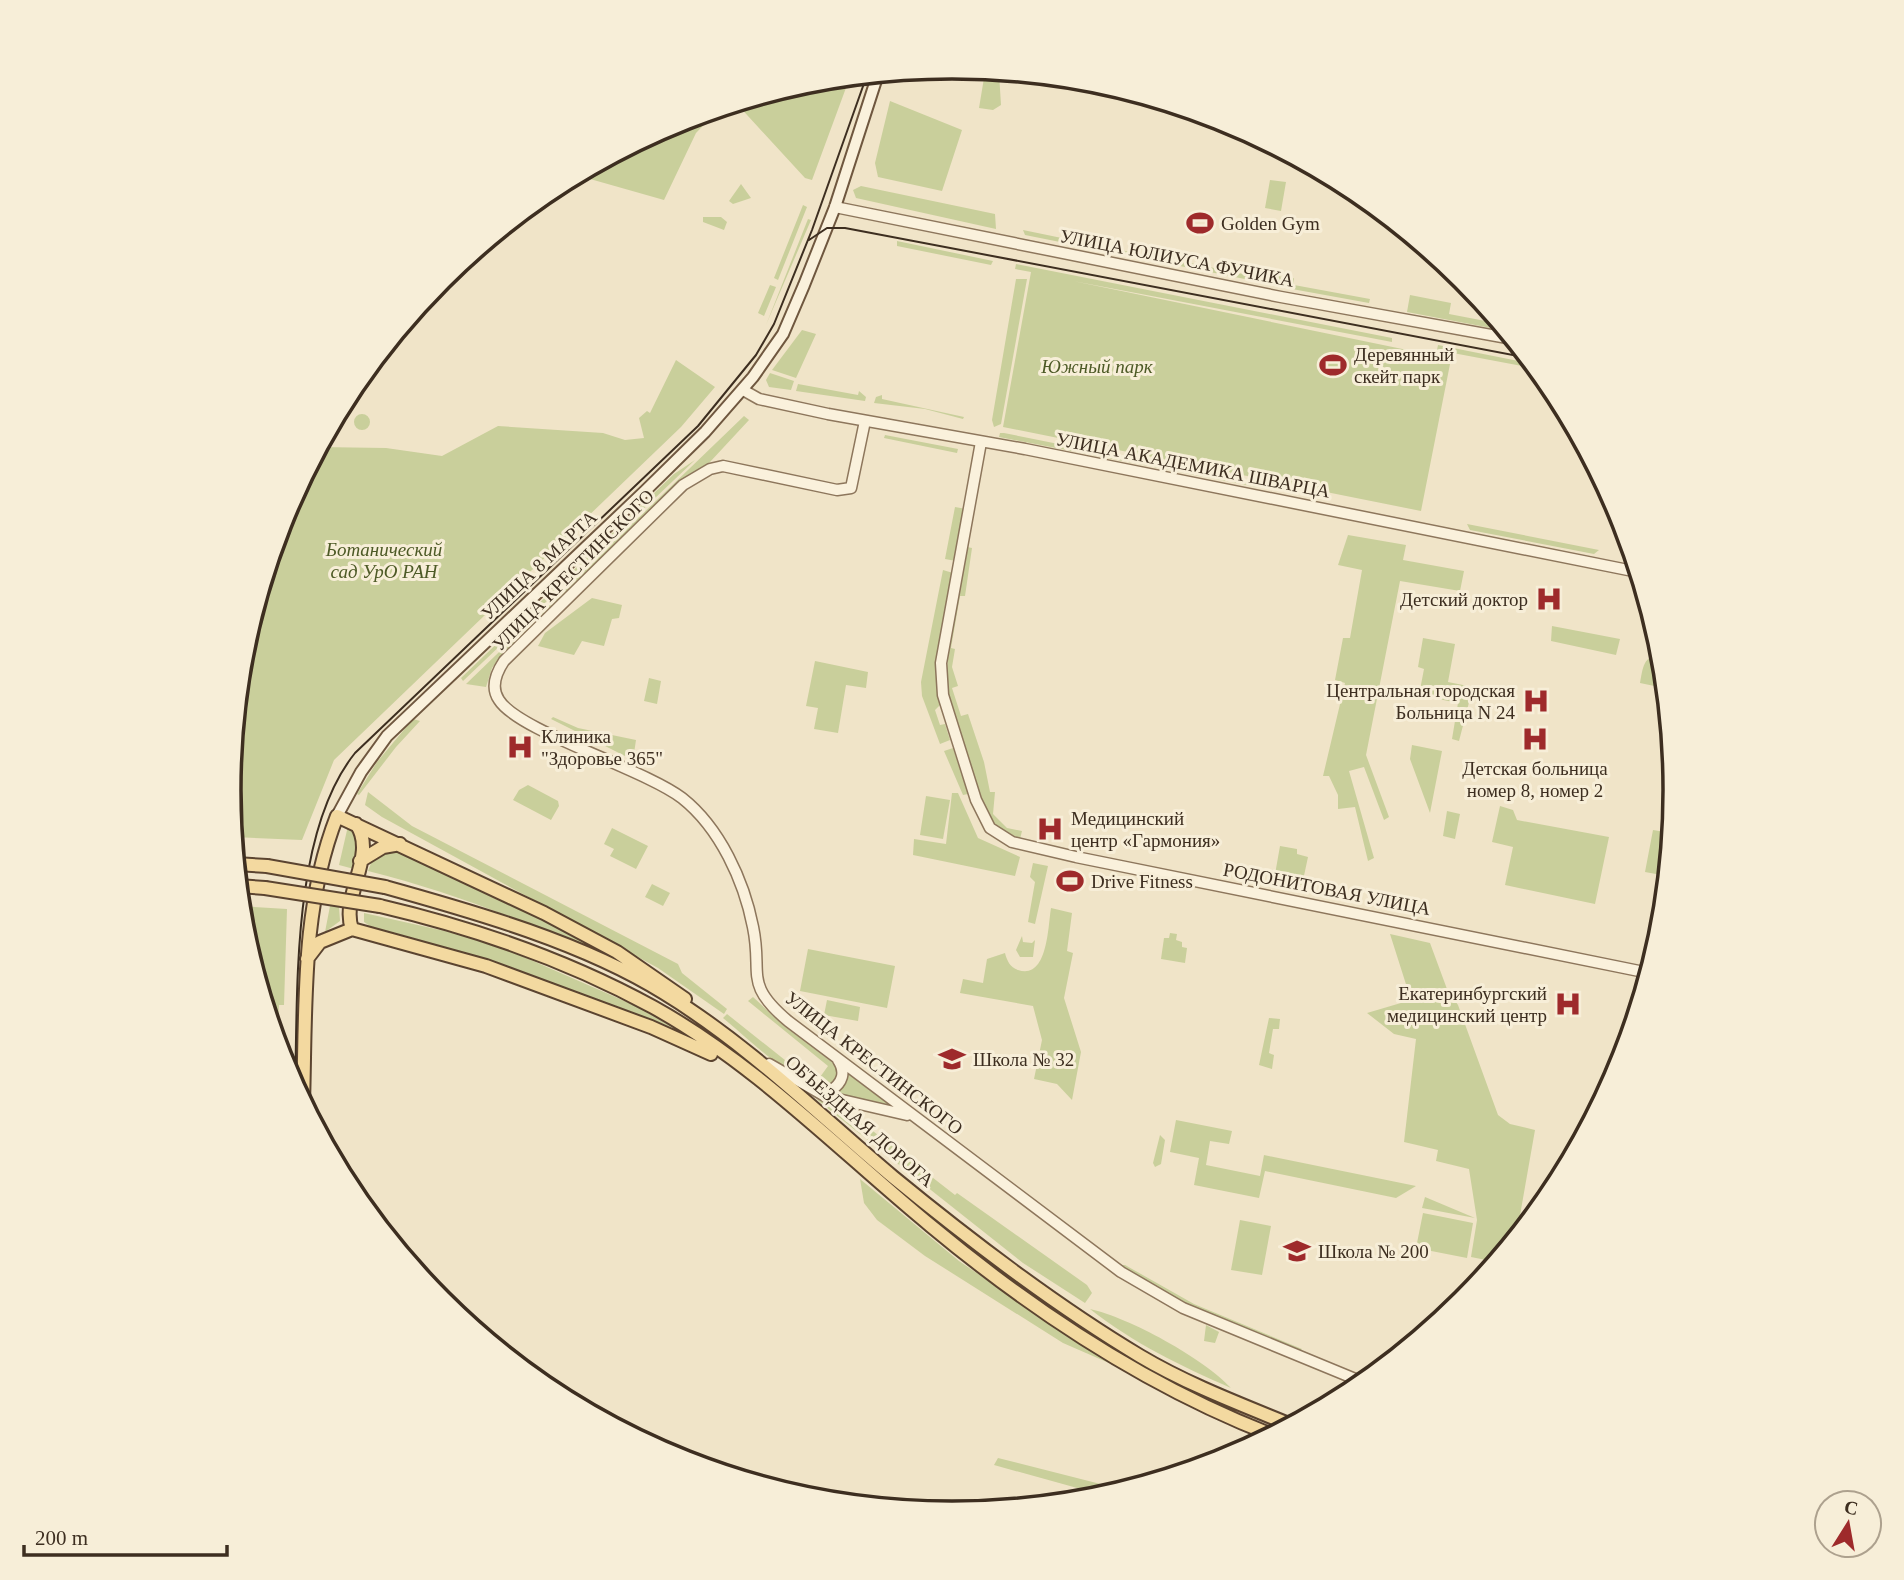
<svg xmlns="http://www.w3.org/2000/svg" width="1904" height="1580" viewBox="0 0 1904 1580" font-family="'Times New Roman',serif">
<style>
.green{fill:#c9cf9b}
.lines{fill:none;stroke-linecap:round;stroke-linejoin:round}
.tertiary-casing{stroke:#8d765c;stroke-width:13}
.secondary-casing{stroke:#6f573f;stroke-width:14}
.primary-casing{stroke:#5b4430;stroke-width:16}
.tertiary{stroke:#faf1dc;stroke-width:10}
.secondary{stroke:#faf1dc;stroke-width:10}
.primary{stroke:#f3d9a0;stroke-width:12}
.tram{stroke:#3d2e20;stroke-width:2}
.primary-bridge-casing{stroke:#5b4430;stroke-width:16;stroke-linecap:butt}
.primary-bridge{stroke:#f3d9a0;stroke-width:12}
.labels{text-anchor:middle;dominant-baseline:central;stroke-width:6;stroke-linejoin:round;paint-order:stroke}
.poi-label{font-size:19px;fill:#3d2e20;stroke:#f7eed8;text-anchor:start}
.street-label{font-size:19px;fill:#3d2e20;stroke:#f7eed8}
.park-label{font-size:19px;font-style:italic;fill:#4d5a26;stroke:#f7eed8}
.rim{fill:none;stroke:#3d2e20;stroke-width:3.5}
</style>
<rect width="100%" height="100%" fill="#f0e4c8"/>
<path class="green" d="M992,71L999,73L1001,105L993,110L979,108L985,72Z
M850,77L812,180L805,178L737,104L731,105L811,80Z
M890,101L962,130L942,191L878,177L875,163Z
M720,108L696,133L664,200L576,175L676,121Z
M1270,180L1286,182L1281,211L1265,208Z
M741,184L751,198L733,204L729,201Z
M861,186L995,214L996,229L856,198L853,190Z
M803,205L807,207L778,280L774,278Z
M703,217H721L727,222L724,230L703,222Z
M808,219L811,220L766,325Z
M1023,230L1149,256L1151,249L1155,255L1150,260L1025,235Z
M897,241L993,261L991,265L897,246Z
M1161,252L1167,253L1166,258L1272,280L1274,273L1280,275L1281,280L1275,285L1165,263L1160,258Z
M1016,264L1392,338V342L1073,281L1451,359L1421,511L1003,427L1031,272L1015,269Z
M1294,278V285L1370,299L1369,303L1292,289L1287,282Z
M1016,279H1027L1001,424L994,427L992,420Z
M770,285L776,287L764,316L758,313Z
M1410,295L1451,303L1449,314L1501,324L1507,331L1407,312Z
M802,330L816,334L796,378L772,370Z
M1438,345L1534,364L1538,369L1437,350Z
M676,360L715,387L681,427L334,760L302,840L233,837L229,790L242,648L284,513L319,447L386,448L442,456L498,426L603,433L625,440L644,438L639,418L647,411L650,413Z
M770,373L794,381L791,390L769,387L766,380Z
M798,384L858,395L859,391L866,397L865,401L796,391Z
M882,395V399L964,417L963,419L925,409L874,403L876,397Z
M354 422a8 8 0 1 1 16 0a8 8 0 1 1-16 0Z
M744,416L749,420L710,462L683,480L504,652L492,668L486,687L466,684Z
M1000,433H1004L1273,487H1257L999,437Z
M885,435L958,449L957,453L884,438Z
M695,460L463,681L461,678L674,474Z
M955,507L966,509L956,561L945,559Z
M1467,524L1599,550L1594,554L1470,530Z
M1348,535L1406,545L1403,560L1464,571L1460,591L1400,581L1366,755L1389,817L1384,820L1364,767L1349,771L1374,858L1368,861L1355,807L1338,809V795L1329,776H1323L1345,683L1335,680L1343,638H1350L1362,570L1338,565Z
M967,547L972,548L965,596H960L951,648L955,649L952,667L958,686L952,688L961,716L968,714L984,762L990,792H995L993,814L1007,828L1022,831L1020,839L994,826L987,814L950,707L946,681L949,646Z
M943,570L953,573L937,654L940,705L935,710L940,725L945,724L950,740L940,744L922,696L921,682Z
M592,598L622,605L619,618L612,619L604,646L582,641L574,655L538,646L545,633Z
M1552,626L1620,639L1616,655L1551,641Z
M1423,638L1455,644L1448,682L1473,687L1459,741L1452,739L1458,703L1419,695L1424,669L1418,667Z
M1662,654L1664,688L1640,683C1643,668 1643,655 1662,654Z
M815,661L868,672L866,688L846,685L838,733L814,729L818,708L806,706Z
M649,678L661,681L657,704L644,701Z
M553,717L578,728L636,740L633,760L551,719Z
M413,719L420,721L396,747L359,795L357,794L377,762Z
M1412,745L1442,751L1430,813L1410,759Z
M953,748L968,794L963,795L944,751Z
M528,785L558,801L559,806L551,820L513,800L519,790Z
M368,792L412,826L678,964L682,973L727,1009L724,1014L658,968L382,817L365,805Z
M952,793H958L978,838L1020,857L1015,876L913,855L914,839L946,844Z
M926,796L950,800L943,839L920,835Z
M1500,806L1513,810L1517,820L1609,837L1595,904L1505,885L1513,847L1492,842Z
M1447,811L1460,814L1455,839L1443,836Z
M348,826L359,835L354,869L339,865Z
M612,828L648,846L636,869L610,856L614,849L604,844Z
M1653,830L1671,833L1667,876L1645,872Z
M1280,846L1297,849V854L1308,857L1302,885L1274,880Z
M390,850L399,852L571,931L663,986C567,938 472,897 368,871L373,858Z
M1033,863L1048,866L1035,924L1028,922L1035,882L1030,877Z
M652,884L670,893L663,906L645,897Z
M240,906L287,909L284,1005H279L277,1046L242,931Z
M330,906L339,907L340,921L325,932Z
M1051,908L1072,913L1067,951L1073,953L1064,998L1081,1052L1072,1100L1057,1084L1034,1079L1042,1040L1033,1006L960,993L963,979L983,983L987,959L1005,953C1007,961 1010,967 1018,970C1048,980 1048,926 1051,908Z
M364,913L485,940L636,1006L687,1036C585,994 484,956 376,930L364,922Z
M1170,933L1177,934L1176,940L1182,942V947L1187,948L1185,963L1161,959L1164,938H1169Z
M1390,934L1430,943L1447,989L1458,1005L1498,1115L1510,1124L1535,1130L1516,1238L1496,1262L1471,1257L1477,1220L1469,1169L1436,1161L1438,1150L1404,1142L1416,1039L1394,1034L1367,1013L1411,1000Z
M1022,936L1023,942L1032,943L1035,940L1033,957H1020L1016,950Z
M808,949L895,966L887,1008L800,991Z
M753,997L784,1026L837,1066L838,1077L830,1087C801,1092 747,1037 723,1018L727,1014L815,1084L828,1066L748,1001Z
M827,1000L860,1007L858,1021L824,1015Z
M1269,1018L1280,1019L1279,1029H1273L1269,1053L1274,1055L1272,1069L1259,1065Z
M847,1073L892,1107L835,1095L846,1084Z
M1602,1080L1612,1082L1597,1111H1595Z
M816,1099L842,1107L955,1195L957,1193L1087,1285L1092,1293L1085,1303L1023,1263Z
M1176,1120L1232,1131L1229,1144L1210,1141L1206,1165L1260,1176L1264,1155L1416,1186L1396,1198L1265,1171L1259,1198L1194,1185L1199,1158L1170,1152Z
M1160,1135L1165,1140L1161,1164L1155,1167L1153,1163Z
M860,1179L959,1261L1109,1363L1063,1343L925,1256L877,1220L864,1203Z
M1425,1197L1475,1218L1422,1208Z
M1423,1213L1473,1223L1467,1258L1416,1248Z
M1240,1220L1271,1226L1262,1275L1231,1270Z
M1120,1265H1125L1194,1304L1302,1349L1300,1351L1178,1302Z
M1090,1309C1130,1318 1203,1358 1231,1388C1181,1366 1133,1343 1090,1309Z
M1206,1325L1219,1332L1215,1343L1204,1341Z
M998,1458L1124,1490L1106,1496L994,1465Z"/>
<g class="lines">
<defs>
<path id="tertiary" d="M835,207L1281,297L1513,339
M743,390L759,399L828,414L1025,449L1638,572
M865,421L851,488L837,490L723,466L710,469L683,485L504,661C496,673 490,687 499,700C518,731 644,769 682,798C720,828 744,881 753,927C763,975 743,983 788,1021L1121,1272L1183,1308L1365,1383
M981,442L941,663L943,695L976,800L990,828L1012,842L1076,857L1649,973
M769,1064L825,1096L907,1115
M820,1091H830C843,1083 846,1072 838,1060"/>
<path id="secondary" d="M337,816L361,772L387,736L645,491L705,432L753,377L783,334L804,285L835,207L878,74"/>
<path id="primary" d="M360,861L383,847L400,844
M236,864L267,866
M238,886L265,888
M385,887C475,912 584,943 664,993C749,1045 818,1114 893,1177C971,1241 1053,1304 1140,1356C1187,1384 1240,1404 1291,1425
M380,906C474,928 569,961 653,1007C756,1064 841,1152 931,1226C1033,1311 1148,1387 1272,1435
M352,929C340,896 378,854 356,824
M307,959L320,942L352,929L486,966L651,1027L711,1054
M303,1104C306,1006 301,908 337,816L544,913L617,952L685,999"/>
</defs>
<use href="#tertiary" class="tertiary-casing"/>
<use href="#secondary" class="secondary-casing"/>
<use href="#primary" class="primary-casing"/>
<use href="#tertiary" class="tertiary"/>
<use href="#secondary" class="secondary"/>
<use href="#primary" class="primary"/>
<path class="tram" d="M809,240L827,228H845L1529,358
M295,1089C298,990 291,833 355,753L698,426L756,355L774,324L812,230L867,75"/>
<defs>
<path id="primary-bridge" d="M267,866L385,887
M265,888L380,906"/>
</defs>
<use href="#primary-bridge" class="primary-bridge-casing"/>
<use href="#primary-bridge" class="primary-bridge"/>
</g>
<defs>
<symbol id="stadium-bare" viewBox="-9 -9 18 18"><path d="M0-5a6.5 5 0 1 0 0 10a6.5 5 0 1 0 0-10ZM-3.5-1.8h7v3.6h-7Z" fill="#9e2a2b" stroke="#f7eed8" stroke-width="2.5" paint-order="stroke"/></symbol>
<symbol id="hospital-bare" viewBox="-9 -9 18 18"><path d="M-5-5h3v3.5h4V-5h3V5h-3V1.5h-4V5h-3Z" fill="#9e2a2b" stroke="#f7eed8" stroke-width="2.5" paint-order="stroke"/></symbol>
<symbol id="school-bare" viewBox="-9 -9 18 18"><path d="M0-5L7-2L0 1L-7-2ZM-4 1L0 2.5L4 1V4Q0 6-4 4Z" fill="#9e2a2b" stroke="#f7eed8" stroke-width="2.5" paint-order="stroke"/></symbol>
</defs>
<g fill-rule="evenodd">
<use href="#stadium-bare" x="1181" y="204" width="38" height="38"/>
<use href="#stadium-bare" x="1314" y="346" width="38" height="38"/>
<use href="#hospital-bare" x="1530" y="580" width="38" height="38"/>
<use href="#hospital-bare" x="1517" y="682" width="38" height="38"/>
<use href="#hospital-bare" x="1516" y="720" width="38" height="38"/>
<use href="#hospital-bare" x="501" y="728" width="38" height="38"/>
<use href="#hospital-bare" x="1031" y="810" width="38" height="38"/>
<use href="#stadium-bare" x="1051" y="862" width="38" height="38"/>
<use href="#hospital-bare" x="1549" y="985" width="38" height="38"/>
<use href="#school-bare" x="933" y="1040" width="38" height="38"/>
<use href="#school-bare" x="1278" y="1232" width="38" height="38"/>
</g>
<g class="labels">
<g class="poi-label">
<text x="1221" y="223">Golden Gym</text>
<text x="1354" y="354">Деревянный<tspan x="1354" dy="22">скейт парк</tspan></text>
<text x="1528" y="599" text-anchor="end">Детский доктор</text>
<text x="1515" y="690" text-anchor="end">Центральная городская<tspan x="1515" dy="22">Больница N 24</tspan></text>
<text x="541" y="736">Клиника<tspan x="541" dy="22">"Здоровье 365"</tspan></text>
<text x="1535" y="768" text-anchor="middle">Детская больница<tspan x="1535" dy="22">номер 8, номер 2</tspan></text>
<text x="1071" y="818">Медицинский<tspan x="1071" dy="22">центр «Гармония»</tspan></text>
<text x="1091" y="881">Drive Fitness</text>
<text x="1547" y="993" text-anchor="end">Екатеринбургский<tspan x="1547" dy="22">медицинский центр</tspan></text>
<text x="973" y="1059">Школа № 32</text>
<text x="1318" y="1251">Школа № 200</text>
</g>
<g class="street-label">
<text transform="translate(1177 258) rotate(11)">УЛИЦА ЮЛИУСА ФУЧИКА</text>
<text transform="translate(1193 465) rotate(11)">УЛИЦА АКАДЕМИКА ШВАРЦА</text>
<text transform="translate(539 565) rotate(-43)">УЛИЦА 8 МАРТА</text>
<text transform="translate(573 570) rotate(-45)">УЛИЦА КРЕСТИНСКОГО</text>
<text transform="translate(1327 889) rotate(11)">РОДОНИТОВАЯ УЛИЦА</text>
<text transform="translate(874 1063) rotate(38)">УЛИЦА КРЕСТИНСКОГО</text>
<text transform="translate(860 1121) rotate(41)">ОБЪЕЗДНАЯ ДОРОГА</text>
</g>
<g class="park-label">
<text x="1097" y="366">Южный парк</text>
<text x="384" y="549">Ботанический<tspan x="384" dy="22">сад УрО РАН</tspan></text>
</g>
</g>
<path d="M0 0H1904V1580H0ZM241 790a711 711 0 1 1 1422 0a711 711 0 1 1-1422 0Z" fill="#f7eed8" fill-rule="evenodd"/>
<path class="rim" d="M241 790a711 711 0 1 1 1422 0a711 711 0 1 1-1422 0Z"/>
<g transform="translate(1848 1524) rotate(11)"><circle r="33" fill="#f7eed8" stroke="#ada18e" stroke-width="2"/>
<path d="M0-5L12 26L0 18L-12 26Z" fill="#9e2a2b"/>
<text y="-10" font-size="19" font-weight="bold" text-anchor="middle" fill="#3d2e20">С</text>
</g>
<path d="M24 1545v10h203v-10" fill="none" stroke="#3d2e20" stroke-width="3.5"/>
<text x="35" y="1545" font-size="21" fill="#3d2e20" stroke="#f7eed8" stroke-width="5" paint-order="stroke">200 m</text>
</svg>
